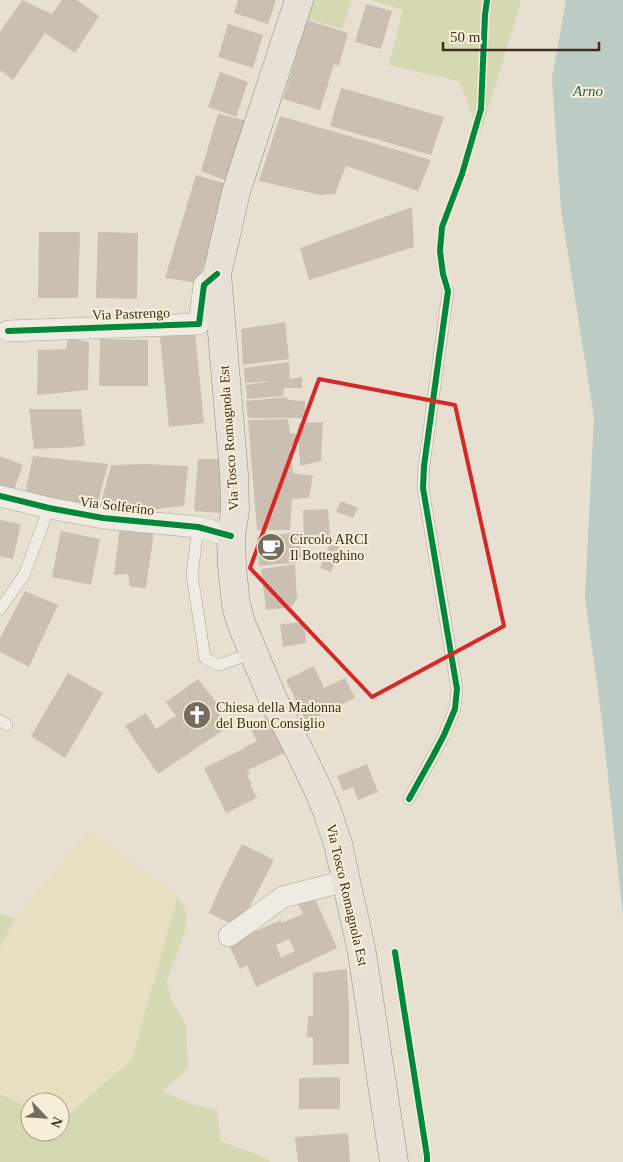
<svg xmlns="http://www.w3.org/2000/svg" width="623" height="1162" viewBox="0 0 623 1162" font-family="'Times New Roman',serif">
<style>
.farmland{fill:#e6dfc2}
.green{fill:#d6d7b3}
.water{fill:#bcccc2}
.building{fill:#cbbfb2;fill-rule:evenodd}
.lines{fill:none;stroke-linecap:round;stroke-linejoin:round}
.lane-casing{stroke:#ada599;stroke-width:12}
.street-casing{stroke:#ada599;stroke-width:22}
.primary-casing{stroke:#928b80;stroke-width:29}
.path{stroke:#c8c2b9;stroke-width:3;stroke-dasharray:4 2.5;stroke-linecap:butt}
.lane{stroke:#efebe3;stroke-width:11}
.street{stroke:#efebe3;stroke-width:21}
.primary{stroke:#e6e1d4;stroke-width:28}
.cycleway-casing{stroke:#f7eed8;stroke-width:9}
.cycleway{stroke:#00873e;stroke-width:6}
.marked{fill:none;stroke:#d62828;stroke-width:4;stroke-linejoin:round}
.labels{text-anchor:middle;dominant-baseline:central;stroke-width:4;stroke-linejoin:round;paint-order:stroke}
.street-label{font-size:14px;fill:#3d2e20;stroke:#f7eed8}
.poi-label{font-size:14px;fill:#3d2e20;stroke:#f7eed8;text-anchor:start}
.water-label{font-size:15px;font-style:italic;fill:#2f5d5a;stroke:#f7eed8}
</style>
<rect width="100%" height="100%" fill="#e7e0d1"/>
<path class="farmland" d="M89,831L178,896L132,1059L64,1119L60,1118V1102H30V1108L0,1094V947L15,919Z"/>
<path class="green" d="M313,0H352L342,29L308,19Z
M371,0H520V6L480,135L459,81L389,65L403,10Z
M178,896L187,915L185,931L166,982L172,1001L186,1025L188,1068L163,1091L191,1104L217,1110L221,1141L268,1159L270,1162H0V1094L30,1108V1132H60V1118L64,1119L132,1059Z
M0,913L15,919L0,947Z"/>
<path class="water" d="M566,0H623V916L602,721L585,597L594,417L561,210L552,78Z"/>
<path class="building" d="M22,0L52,14L62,0H77L99,16L75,53L45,33L13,80L0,70V32Z
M238,0H276L268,24L234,13Z
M366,4L392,11L381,49L355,42Z
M307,20L348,33L339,66L334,64L320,110L283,99Z
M228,24L263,35L253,68L218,57Z
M220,72L248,82L236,117L208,107Z
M341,88L444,117L431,155L330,126Z
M218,114L249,121L229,182L201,171Z
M280,116L431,160L418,191L346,166L335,194L320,195L259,181Z
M196,175L230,185L198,283L165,278Z
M412,207L414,247L309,280L300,248Z
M39,232H80L78,298H38Z
M98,232L138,233L137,299L96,298Z
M285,322L289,359L243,365L241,329Z
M195,333L204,423L169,427L160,337Z
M68,338L89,342L88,390L37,395L38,350L66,349Z
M100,339L148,340V386H99Z
M289,362L290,379L302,377V388H284L283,396L247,399L246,385L272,381L245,383L244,368Z
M287,397L288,400L305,401V415L303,418H248L246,401Z
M29,409H81L85,445L78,447L34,449Z
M288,419L290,433L296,434L297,445L290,447L293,473L313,476L309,498L292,499L290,530H257L248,420Z
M323,422L321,461L300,466L298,432L299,423Z
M0,456L23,465L14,490L0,486Z
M33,456L108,464L97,506L25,493Z
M198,459H224L221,513L194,511Z
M145,464L188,466L184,506L147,510L100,507L111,465Z
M341,501L358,508L353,518L336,512Z
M328,509L330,535L304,538L303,510Z
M0,520L21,524L13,559L0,556Z
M120,526L154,531L146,588L130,587L128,574L114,575Z
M61,531L100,539L91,585L52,577Z
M299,532L302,562L259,566L257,537Z
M330,543L341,548L331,572L320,568Z
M295,564L297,598L292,607L266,610L261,569Z
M25,591L58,605L29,667L0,652V638Z
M305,622L306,643L283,647L280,624Z
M314,666L324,688L345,678L355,698L306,722L286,680Z
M68,673L103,693L65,758L31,736Z
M198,679L223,711L219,714L228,727L158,774L125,726L146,713L156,729L169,720L176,716L166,702Z
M267,717L284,753L248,770L250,774L247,775L252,784L250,785L257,798L226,813L204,768L243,749V748L257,741L249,726Z
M367,764L378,792L358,800L353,787L343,791L337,776Z
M242,844L274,860L246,914L232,922H227L209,913L221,885Z
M313,894L337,948L256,987L247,965L240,969L228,943L281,920V923L303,914L296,899ZM289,939L295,951L281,958L276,945Z
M347,969L349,1008V1064L313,1065V1037H307L308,1016H313V973Z
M340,1077V1109H299V1078Z
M348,1133L350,1162H298L295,1137Z"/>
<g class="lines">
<defs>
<path id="lane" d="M198,527L192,575L205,658L219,665L253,653
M0,609L24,575L49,508
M0,720L7,725
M409,799L433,756L444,735L455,709L457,689L423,488L424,466L448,291"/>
<path id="street" d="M8,331L199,324L204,285L217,274
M0,496L49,508L103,518L198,527L231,536
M229,936L283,897L346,881"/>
<path id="primary" d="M299,0L236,192L217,274L234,474L235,510L231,536L232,566L236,605L241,623L273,699L303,758L320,794L327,811L338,844L362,953L394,1162"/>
</defs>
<use href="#lane" class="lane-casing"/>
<use href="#street" class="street-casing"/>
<use href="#primary" class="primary-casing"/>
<path class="path" d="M444,277L440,251L442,227L462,174L481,109L485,15L487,0"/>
<use href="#lane" class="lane"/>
<use href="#street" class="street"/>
<use href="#primary" class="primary"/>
<defs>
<path id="cycleway" d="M8,331L199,324L204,285L217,274
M0,496L49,508L103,518L198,527L231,536
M409,799L433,756L444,735L455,709L457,689L423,488L424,466L448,291L443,274L440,251L442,227L462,174L481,109L485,15L487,0
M395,952L427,1156V1162"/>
</defs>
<use href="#cycleway" class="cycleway-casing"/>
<use href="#cycleway" class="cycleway"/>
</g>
<path class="marked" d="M319,379L455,405L504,626L372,697L250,568Z"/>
<defs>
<symbol id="cafe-disc" viewBox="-11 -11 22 22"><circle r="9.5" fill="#786c5e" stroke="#f7eed8"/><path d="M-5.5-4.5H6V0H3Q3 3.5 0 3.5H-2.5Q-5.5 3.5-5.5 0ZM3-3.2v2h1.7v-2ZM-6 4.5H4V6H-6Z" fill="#fff"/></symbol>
<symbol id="church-disc" viewBox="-11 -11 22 22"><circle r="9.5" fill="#786c5e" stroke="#f7eed8"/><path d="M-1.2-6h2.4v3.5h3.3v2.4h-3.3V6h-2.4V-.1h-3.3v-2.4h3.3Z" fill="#fff"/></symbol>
</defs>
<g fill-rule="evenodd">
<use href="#cafe-disc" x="255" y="531" width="32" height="32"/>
<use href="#church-disc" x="181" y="699" width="32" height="32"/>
</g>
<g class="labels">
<g class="street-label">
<text transform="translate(131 314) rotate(-2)">Via Pastrengo</text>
<text transform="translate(229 438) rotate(-94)">Via Tosco Romagnola Est</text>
<text transform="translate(117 506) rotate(7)">Via Solferino</text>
<text transform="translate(347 895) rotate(77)">Via Tosco Romagnola Est</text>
</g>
<g class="poi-label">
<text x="290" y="539">Circolo ARCI<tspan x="290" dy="16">Il Botteghino</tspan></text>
<text x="216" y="707">Chiesa della Madonna<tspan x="216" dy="16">del Buon Consiglio</tspan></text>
</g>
<g class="water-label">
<text x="588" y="91">Arno</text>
</g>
</g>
<g transform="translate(45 1117) rotate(115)"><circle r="24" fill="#f7eed8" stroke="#ada18e"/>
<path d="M0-4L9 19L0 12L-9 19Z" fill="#786c5e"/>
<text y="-8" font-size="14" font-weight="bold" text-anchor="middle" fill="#3d2e20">N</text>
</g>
<path d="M443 42v8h156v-8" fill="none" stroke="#3d2e20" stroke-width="2.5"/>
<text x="450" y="42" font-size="15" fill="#3d2e20" stroke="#f7eed8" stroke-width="4" paint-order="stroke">50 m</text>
</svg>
